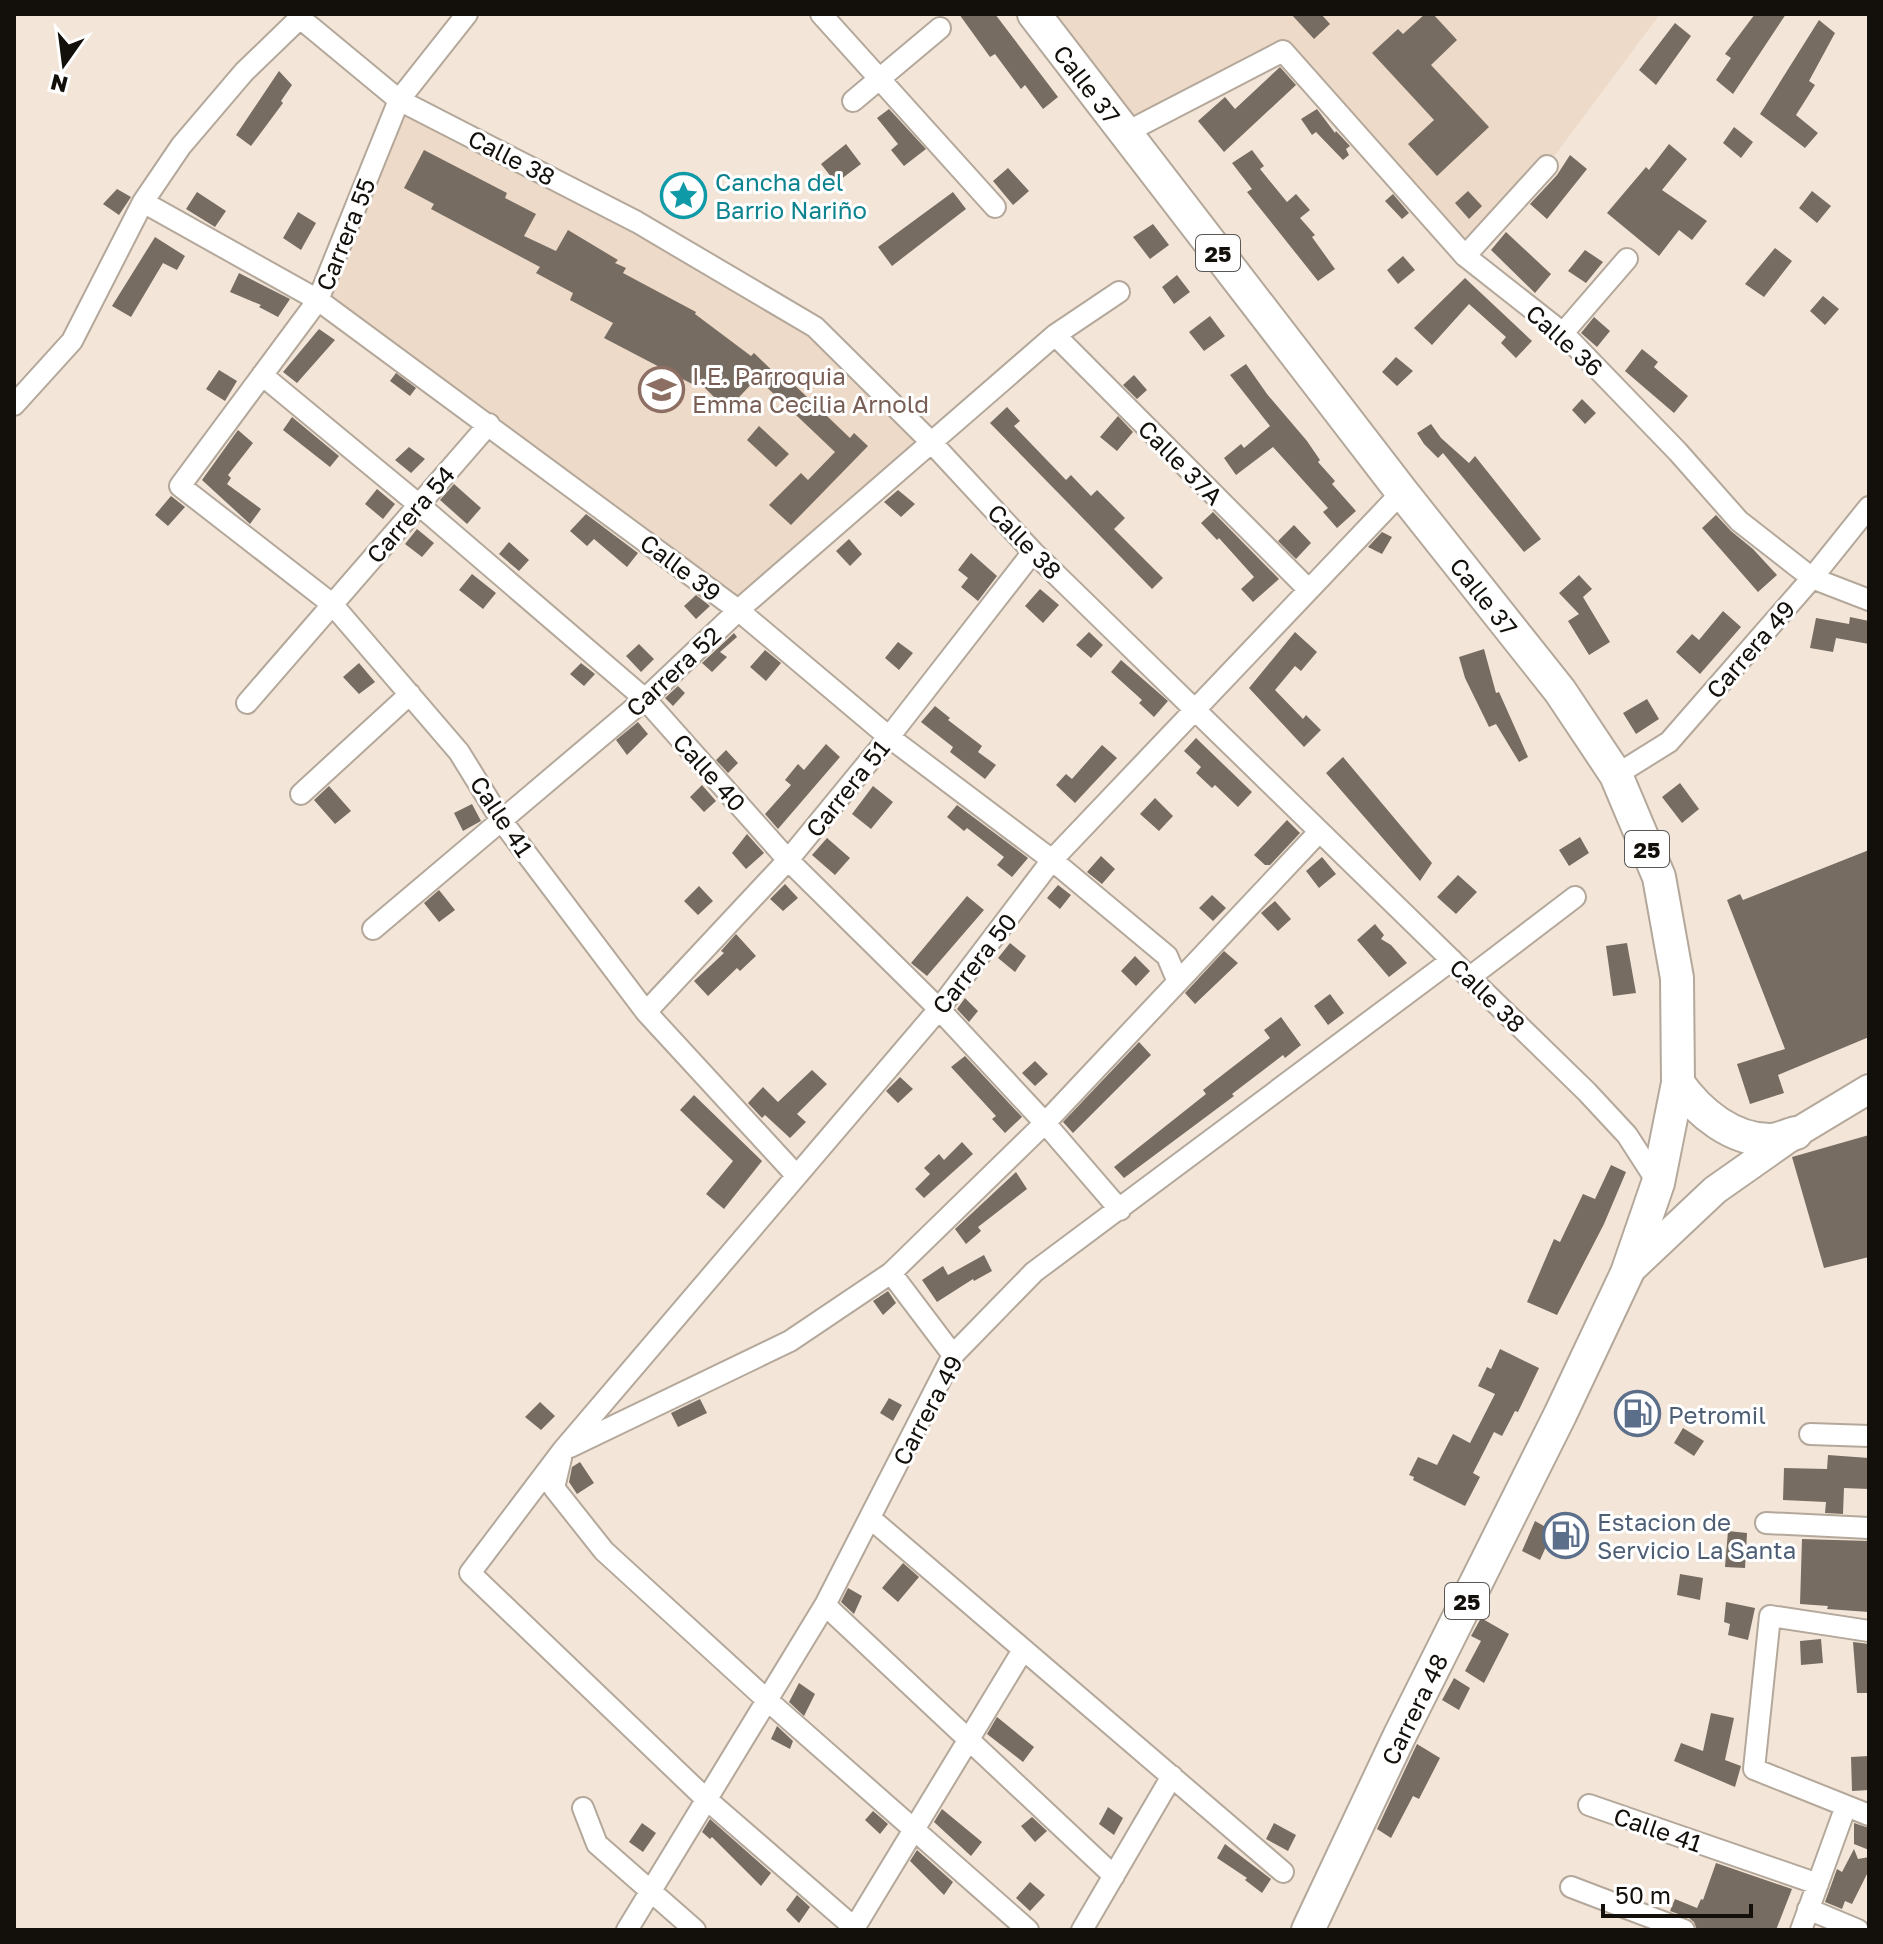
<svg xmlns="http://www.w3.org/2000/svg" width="1883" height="1944" viewBox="0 0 1883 1944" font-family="'Golos Text',sans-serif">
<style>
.built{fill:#eddac8}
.building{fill:#776c61}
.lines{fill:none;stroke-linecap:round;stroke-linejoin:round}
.minor-casing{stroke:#b4a89b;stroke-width:24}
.secondary-casing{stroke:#b4a89b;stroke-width:32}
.primary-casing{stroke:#b4a89b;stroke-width:36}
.minor{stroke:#fff;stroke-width:20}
.secondary{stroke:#fff;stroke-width:28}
.primary{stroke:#fff;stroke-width:32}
.labels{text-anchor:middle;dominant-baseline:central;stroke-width:6;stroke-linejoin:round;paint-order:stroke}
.shield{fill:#fff;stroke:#5a5754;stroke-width:2}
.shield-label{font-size:22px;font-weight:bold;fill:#130f0a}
.street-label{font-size:24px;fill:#130f0a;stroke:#fff}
.culture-label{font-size:24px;fill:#0d838f;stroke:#fff;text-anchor:start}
.education-label{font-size:24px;fill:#785e54;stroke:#fff;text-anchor:start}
.service-label{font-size:24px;fill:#4e5e75;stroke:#fff;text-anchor:start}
</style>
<rect width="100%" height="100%" fill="#f3e6d9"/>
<path class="built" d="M1040,14H1660L1547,166L1465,256L1283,51L1125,133Z
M397,105L820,331L927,446L743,606L326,297Z"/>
<path class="building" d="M959,14H995L1058,97L1043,109L1025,85L1021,89L995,54L990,57Z
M1291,14H1321L1330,24L1314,39Z
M1425,14H1433L1457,40L1431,65L1489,127L1437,176L1408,144L1434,120L1372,53L1398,29L1403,34Z
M1755,14H1786L1733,94L1716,80L1731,58L1725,54Z
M1819,20L1835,33L1809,81L1815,85L1796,115L1818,133L1805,148L1760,114Z
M1675,23L1691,36L1656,85L1639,70Z
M1280,67L1296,85L1224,152L1198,121L1225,97L1235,109Z
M279,71L292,85L281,101L283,103L251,146L236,135Z
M889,109L926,149L904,166L891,150L898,144L877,118Z
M1317,109L1335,133L1336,131L1350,146L1346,149L1349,155L1343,160L1316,132L1312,135L1301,119Z
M1734,127L1753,142L1741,158L1723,143Z
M846,144L861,164L836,183L821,164Z
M1669,144L1687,159L1662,190L1707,221L1692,240L1679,230L1659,256L1607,213L1646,167L1649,170Z
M424,150L507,193L505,198L536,214L524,236L556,251L568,230L618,260L615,263L626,268L623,273L696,312L695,314L751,356L754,353L781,379L784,375L850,438L854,433L868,446L791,525L769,505L801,473L808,480L835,452L757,378L727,410L697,380L694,385L604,338L613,323L570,300L573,293L536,273L540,267L431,209L434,204L404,188Z
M1252,150L1264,166L1260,169L1287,202L1296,194L1310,210L1300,218L1315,235L1312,237L1335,269L1318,281L1247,192L1252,189L1232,163Z
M1570,155L1587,169L1547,219L1530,204L1557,175Z
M1008,168L1029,191L1013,205L993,181Z
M117,189L131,197L119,215L103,204Z
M1468,191L1482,206L1469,219L1455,203Z
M1812,191L1831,206L1817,223L1799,208Z
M197,192L226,211L215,227L186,209Z
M953,192L966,209L892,266L878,247Z
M1393,194L1409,213L1402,219L1385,201Z
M298,212L316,223L301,250L283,238Z
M1153,224L1169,245L1150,259L1133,237Z
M1506,232L1551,274L1535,293L1491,250Z
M155,237L185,256L177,270L163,263L131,317L112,306Z
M1775,248L1792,261L1764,297L1745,284Z
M1585,250L1603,262L1586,283L1568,271Z
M1403,256L1415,270L1398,284L1387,270Z
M239,273L290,299L278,317L259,307L261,305L230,292Z
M1177,275L1190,292L1174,304L1162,287Z
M1465,278L1532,341L1516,358L1501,343L1506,337L1469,304L1432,345L1414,328Z
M1823,296L1839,309L1825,325L1810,311Z
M1210,316L1225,336L1204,351L1189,332Z
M1594,317L1610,331L1597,347L1581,333Z
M319,329L335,340L297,383L283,372Z
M1642,349L1658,362L1654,367L1688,396L1674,413L1625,371Z
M1396,357L1413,371L1397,386L1382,372Z
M1246,364L1267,394L1307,441L1320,460L1318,462L1335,481L1332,484L1356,511L1337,528L1323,512L1328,508L1273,447L1236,475L1224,458L1241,444L1244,448L1270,426L1230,375Z
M219,370L237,381L225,401L206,389Z
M396,373L416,388L410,396L390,381Z
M1134,375L1147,390L1137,399L1123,385Z
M1582,399L1596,413L1585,424L1572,410Z
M1007,407L1020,421L1014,426L1066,480L1071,475L1091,496L1097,490L1125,518L1114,529L1163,578L1152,589L990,423Z
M1118,416L1133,432L1117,451L1100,437Z
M292,417L339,456L330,467L283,430Z
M1431,424L1441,438L1469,463L1475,456L1541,539L1524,552L1443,453L1438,458L1424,444L1417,433Z
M759,426L789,454L776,467L747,440Z
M238,430L253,443L228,475L231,478L227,484L261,509L250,524L202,480Z
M409,447L425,459L411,473L395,460Z
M454,484L481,508L467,524L440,500Z
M377,489L395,504L383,519L365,504Z
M898,490L915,504L901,517L884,502Z
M171,496L185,507L168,526L155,515Z
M1213,512L1279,579L1253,602L1241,589L1254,577L1219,538L1217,540L1201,523Z
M586,514L638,553L627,567L594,539L587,546L570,531Z
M1716,515L1731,531L1753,549L1777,575L1758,592L1702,528Z
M1294,525L1311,543L1296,559L1278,541Z
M417,529L434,543L422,557L405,544Z
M1382,532L1392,537L1382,554L1368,547Z
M849,539L862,554L850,566L836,551Z
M509,542L529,560L519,571L499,554Z
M971,553L997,576L978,601L961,587L968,578L958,570Z
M472,574L496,593L483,609L459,590Z
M1579,575L1592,589L1583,597L1610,642L1589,655L1568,621L1579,614L1559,593Z
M1040,589L1059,605L1043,623L1025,606Z
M696,595L710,606L696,619L684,606Z
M1723,611L1741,627L1700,674L1676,652L1692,634L1699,640Z
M1850,617L1869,621V644L1836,638L1833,652L1810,648L1816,618L1849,624Z
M1089,632L1103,645L1091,658L1076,645Z
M1295,632L1317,652L1301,671L1295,666L1275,690L1303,719L1306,715L1321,730L1304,747L1249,688Z
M734,633L737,637L720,652L727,657L712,672L702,663Z
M898,642L913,653L899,670L885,658Z
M639,644L654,659L641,672L626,656Z
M1484,649L1496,693L1499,692L1528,757L1519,762L1496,724L1489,727L1465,678L1459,657Z
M765,650L781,663L766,681L750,667Z
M1121,660L1168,701L1154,717L1139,703L1142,700L1111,672Z
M359,663L375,682L359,694L343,677Z
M581,663L595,674L584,686L570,674Z
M678,686L685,693L673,706L665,698Z
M1647,699L1659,719L1636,734L1623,713Z
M935,706L950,718L948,720L982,746L978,752L996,765L985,779L950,752L953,747L921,722Z
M638,722L648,734L627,755L616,740Z
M1196,738L1252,792L1238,807L1215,785L1212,788L1196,773L1201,767L1184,751Z
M826,744L840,757L778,829L765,814L791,785L785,780L798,764L804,770Z
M1102,745L1117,758L1075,803L1056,785L1066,774L1072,779Z
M726,750L738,763L728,773L716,760Z
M1343,757L1432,863L1420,881L1326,773Z
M1680,783L1699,809L1682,823L1662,797Z
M702,785L716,801L704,812L690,797Z
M329,786L351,811L335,824L314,800Z
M873,786L893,802L871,829L852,814Z
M1155,798L1173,816L1159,831L1140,814Z
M472,804L481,821L463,831L454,813Z
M957,805L1028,858L1012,877L997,865L1004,857L967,828L964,831L947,817Z
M1287,820L1300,833L1270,865H1265L1254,855Z
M747,834L764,853L746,869L732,853Z
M1580,837L1589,853L1569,866L1559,850Z
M827,838L850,858L835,875L812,855Z
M1869,850V1037L1778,1075L1784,1093L1750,1104L1737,1064L1785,1049L1727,900L1740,894L1743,900Z
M1101,856L1115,869L1102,884L1087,872Z
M1322,857L1336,874L1319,888L1306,871Z
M1458,875L1477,892L1456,914L1437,897Z
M785,884L798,898L783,911L770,899Z
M1058,885L1071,895L1060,909L1047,898Z
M699,886L713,901L698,915L684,901Z
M439,890L455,910L439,922L424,903Z
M1212,895L1226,908L1213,921L1199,908Z
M967,896L984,910L927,976L911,963Z
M1275,901L1291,919L1278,931L1261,913Z
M1375,924L1384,935L1381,939L1391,945L1407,963L1389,977L1357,940Z
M736,934L756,956L740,971L737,968L708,996L694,981L724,953L721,951Z
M1010,943L1026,956L1015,972L998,958Z
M1627,943L1636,993L1613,996L1606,946Z
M1224,951L1238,963L1195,1004L1185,993Z
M1135,956L1150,971L1136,986L1121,971Z
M1330,994L1344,1013L1328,1025L1314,1006Z
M965,998L978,1011L969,1022L957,1009Z
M1281,1017L1301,1045L1285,1058L1283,1055L1232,1094L1234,1096L1124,1178L1114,1167L1206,1094L1203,1090L1270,1038L1264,1030Z
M1139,1042L1151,1055L1073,1133L1063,1122Z
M965,1056L1022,1117L1005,1133L992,1119L996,1116L951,1067Z
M1035,1061L1048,1074L1035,1086L1022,1073Z
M812,1070L827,1084L797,1114L806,1122L790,1138L765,1115L762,1118L748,1103L763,1087L778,1102Z
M900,1077L913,1089L898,1103L886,1091Z
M694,1095L762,1161L724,1209L706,1194L733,1161L680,1110Z
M1869,1135V1257L1824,1268L1792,1157Z
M962,1142L973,1154L924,1198L915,1189L930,1174L924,1168L939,1154L944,1160Z
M1611,1165L1626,1172L1604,1224L1557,1315L1527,1302L1554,1239L1560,1242L1583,1194L1595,1199Z
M1016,1172L1027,1189L978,1227L981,1231L966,1244L955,1229Z
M984,1255L992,1271L974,1281L973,1279L937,1302L922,1280L943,1266L948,1275Z
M888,1291L896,1303L883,1315L873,1301Z
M1500,1349L1539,1368L1518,1412L1515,1411L1502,1436L1494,1432L1473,1473L1480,1477L1465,1506L1413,1480L1414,1477L1409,1475L1418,1457L1437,1465L1453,1434L1470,1443L1495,1394L1478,1386L1487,1367L1491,1369Z
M889,1398L902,1405L893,1421L880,1413Z
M700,1399L707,1413L678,1427L671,1413Z
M1632,1401L1649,1408L1642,1426L1625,1420Z
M540,1402L555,1416L541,1430L525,1417Z
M1683,1428L1704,1441L1694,1456L1674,1443Z
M1828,1455L1869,1458V1489L1844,1488L1843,1514L1825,1513L1826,1502L1783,1500L1784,1468L1827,1469Z
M580,1462L594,1483L577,1494L569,1482L572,1467Z
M1535,1521L1553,1531L1540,1560L1522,1551Z
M1728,1531L1747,1533L1745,1568L1725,1567Z
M1802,1539L1869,1541V1612L1827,1609L1828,1606L1800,1604Z
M903,1563L919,1577L898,1602L882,1588Z
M1680,1574L1703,1578L1700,1600L1677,1595Z
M848,1588L862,1596L854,1614L841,1602Z
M1726,1602L1755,1608L1748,1640L1728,1635L1730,1624L1724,1622Z
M1481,1618L1509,1634L1484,1683L1465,1671L1481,1641L1471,1636Z
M1821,1639L1823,1663L1801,1665L1800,1641Z
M1853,1642L1869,1644V1693H1857Z
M1454,1678L1470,1688L1459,1710L1442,1700Z
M799,1683L815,1694L804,1716L789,1702Z
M1711,1713L1734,1718L1725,1760L1741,1766L1735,1787L1674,1761L1681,1743L1703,1751Z
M997,1717L1034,1747L1023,1762L987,1734Z
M777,1726L793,1741L790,1749L771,1739Z
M1417,1744L1440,1758L1419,1799L1413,1796L1391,1838L1377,1829Z
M1869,1756V1790L1852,1791L1851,1757Z
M1108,1807L1123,1818L1114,1835L1099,1824Z
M942,1809L982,1842L971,1856L934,1822Z
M873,1811L888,1824L880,1834L865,1820Z
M1032,1817L1047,1831L1035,1842L1021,1826Z
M710,1819L771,1873L761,1886L712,1837L710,1839L702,1832Z
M642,1823L656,1833L643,1852L629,1842Z
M1274,1823L1296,1835L1288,1851L1266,1839Z
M1854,1823L1869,1828V1850L1854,1844Z
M1225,1844L1271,1879L1262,1893L1245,1880L1247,1878L1217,1858Z
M1854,1849L1858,1859L1869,1857V1870L1852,1904L1845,1901L1842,1909L1825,1902L1837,1869L1842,1872Z
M917,1850L953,1882L944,1895L910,1861Z
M1716,1863L1792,1889L1776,1930H1697L1694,1922L1689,1918L1670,1911L1675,1899L1697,1908L1701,1899L1703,1900Z
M1030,1882L1045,1895L1030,1911L1016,1898Z
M797,1895L810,1907L799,1923L786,1910Z"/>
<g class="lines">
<defs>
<path id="minor" d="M467,14L399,100L318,300L180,486L332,604L459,752L501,820L646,1012L796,1175
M821,14L995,207
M300,18L399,100L637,222L815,327L931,442L1033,552L1587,1092L1627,1135L1658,1183
M853,101L940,28
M1125,133L1283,51L1465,256L1563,333L1678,452L1739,521L1812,578L1869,600
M143,202L318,300L738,610L889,737L1052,860L1167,956L1178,982
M1465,256L1547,166
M1563,333L1627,259
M1055,335L1308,589
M262,375L418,504L645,699L788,860L939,1009L1045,1123L1120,1210
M14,405L72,341L143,202L181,146L244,72L304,14
M247,703L489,424
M1616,775L1669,742L1812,578L1869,507
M301,794L410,694
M373,929L645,699L743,606L1055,335L1119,292
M1470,977L1575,897
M646,1012L788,860L889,737L1033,552
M891,1273L953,1355
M1810,1434L1869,1436
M570,1447L790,1341L891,1273L1045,1123L1319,832
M561,1458L554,1488L604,1551L767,1700L1028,1930
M870,1518L1283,1872
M1766,1523L1869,1528
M825,1605L1114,1876
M1869,1631L1770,1616L1754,1769L1869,1815
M1589,1805L1818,1884
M583,1808L597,1844L695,1930
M1571,1887L1684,1930
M1808,1909L1858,1930
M627,1930L825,1605L953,1355L1034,1272L1452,960
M853,1930L1023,1650
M857,1930L705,1798L470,1573L563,1450L939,1009L1052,860L1402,492
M1082,1930L1172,1776
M1801,1930L1846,1806"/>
<path id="secondary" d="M1627,1273L1715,1190L1796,1133L1869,1089"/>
<g id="primary">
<path id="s1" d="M1034,14L1402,492L1560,691L1616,775L1659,877L1677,978L1678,1083L1658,1183L1627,1273L1560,1415L1399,1737L1308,1930"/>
<path d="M1678,1083C1699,1113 1733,1141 1772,1140C1780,1139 1788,1135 1796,1133"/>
</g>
</defs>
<use href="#minor" class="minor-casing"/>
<use href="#secondary" class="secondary-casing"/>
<use href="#primary" class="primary-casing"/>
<use href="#minor" class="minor"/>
<use href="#secondary" class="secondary"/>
<use href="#primary" class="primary"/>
</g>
<defs>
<symbol id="sight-ring" viewBox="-11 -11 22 22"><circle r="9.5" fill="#fff" stroke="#0f9aa8" stroke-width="1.5"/><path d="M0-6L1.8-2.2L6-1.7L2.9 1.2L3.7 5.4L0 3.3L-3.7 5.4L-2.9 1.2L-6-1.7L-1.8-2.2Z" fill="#0f9aa8"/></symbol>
<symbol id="school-ring" viewBox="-11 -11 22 22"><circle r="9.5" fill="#fff" stroke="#8d6e63" stroke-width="1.5"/><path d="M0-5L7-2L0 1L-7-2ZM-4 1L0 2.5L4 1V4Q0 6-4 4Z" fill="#8d6e63"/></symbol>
<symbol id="fuel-ring" viewBox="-11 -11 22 22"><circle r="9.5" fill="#fff" stroke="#5c6f8a" stroke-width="1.5"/><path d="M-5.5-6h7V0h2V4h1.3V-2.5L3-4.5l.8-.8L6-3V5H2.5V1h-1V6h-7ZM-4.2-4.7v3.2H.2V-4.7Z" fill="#5c6f8a"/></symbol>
</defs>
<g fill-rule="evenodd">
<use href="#sight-ring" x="658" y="170" width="51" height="51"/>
<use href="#school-ring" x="636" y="364" width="51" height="51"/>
<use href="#fuel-ring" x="1612" y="1388" width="51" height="51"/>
<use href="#fuel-ring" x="1540" y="1510" width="51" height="51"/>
</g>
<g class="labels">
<g class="shield">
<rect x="1196" y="235" width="44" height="36" rx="6"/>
<rect x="1625" y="831" width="44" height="36" rx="6"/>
<rect x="1445" y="1583" width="44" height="36" rx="6"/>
</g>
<g class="shield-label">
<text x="1218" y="253">25</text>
<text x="1647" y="849">25</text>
<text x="1467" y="1601">25</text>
</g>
<g class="street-label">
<text stroke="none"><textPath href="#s1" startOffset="88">Calle 37</textPath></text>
<text transform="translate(512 157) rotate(27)">Calle 38</text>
<text transform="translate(345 234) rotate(-68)">Carrera 55</text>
<text transform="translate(1565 340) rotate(42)">Calle 36</text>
<text transform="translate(1181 462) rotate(45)">Calle 37A</text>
<text transform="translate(410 514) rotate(-49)">Carrera 54</text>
<text transform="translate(1025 541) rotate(46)">Calle 38</text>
<text transform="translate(681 567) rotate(37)">Calle 39</text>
<text stroke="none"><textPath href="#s1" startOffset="736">Calle 37</textPath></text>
<text transform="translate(1750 649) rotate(-49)">Carrera 49</text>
<text transform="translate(673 671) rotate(-43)">Carrera 52</text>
<text transform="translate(710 772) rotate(48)">Calle 40</text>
<text transform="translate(847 788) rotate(-51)">Carrera 51</text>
<text transform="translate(502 816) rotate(56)">Calle 41</text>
<text transform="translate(974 963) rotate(-52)">Carrera 50</text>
<text transform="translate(1488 995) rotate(44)">Calle 38</text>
<text transform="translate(927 1410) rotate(-62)">Carrera 49</text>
<text transform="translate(1414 1709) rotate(-64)">Carrera 48</text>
<text transform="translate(1658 1829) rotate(19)">Calle 41</text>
</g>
<g class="culture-label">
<text x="715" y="181">Cancha del<tspan x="715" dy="28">Barrio Nariño</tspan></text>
</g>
<g class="education-label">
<text x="692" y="375">I.E. Parroquia<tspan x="692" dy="28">Emma Cecilia Arnold</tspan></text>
</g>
<g class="service-label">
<text x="1668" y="1414">Petromil</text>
<text x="1597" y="1521">Estacion de<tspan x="1597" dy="28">Servicio La Santa</tspan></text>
</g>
</g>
<rect width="1883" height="1944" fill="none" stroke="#130f0a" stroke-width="32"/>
<g transform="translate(64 64) rotate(194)" stroke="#ffffff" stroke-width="6" paint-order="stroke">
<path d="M0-6L14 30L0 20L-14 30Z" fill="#130f0a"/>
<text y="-12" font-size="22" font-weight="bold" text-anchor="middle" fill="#130f0a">N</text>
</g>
<path d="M1603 1904v12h148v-12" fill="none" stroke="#130f0a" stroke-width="4"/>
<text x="1615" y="1904" font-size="24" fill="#130f0a" stroke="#ffffff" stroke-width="6" paint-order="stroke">50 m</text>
</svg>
